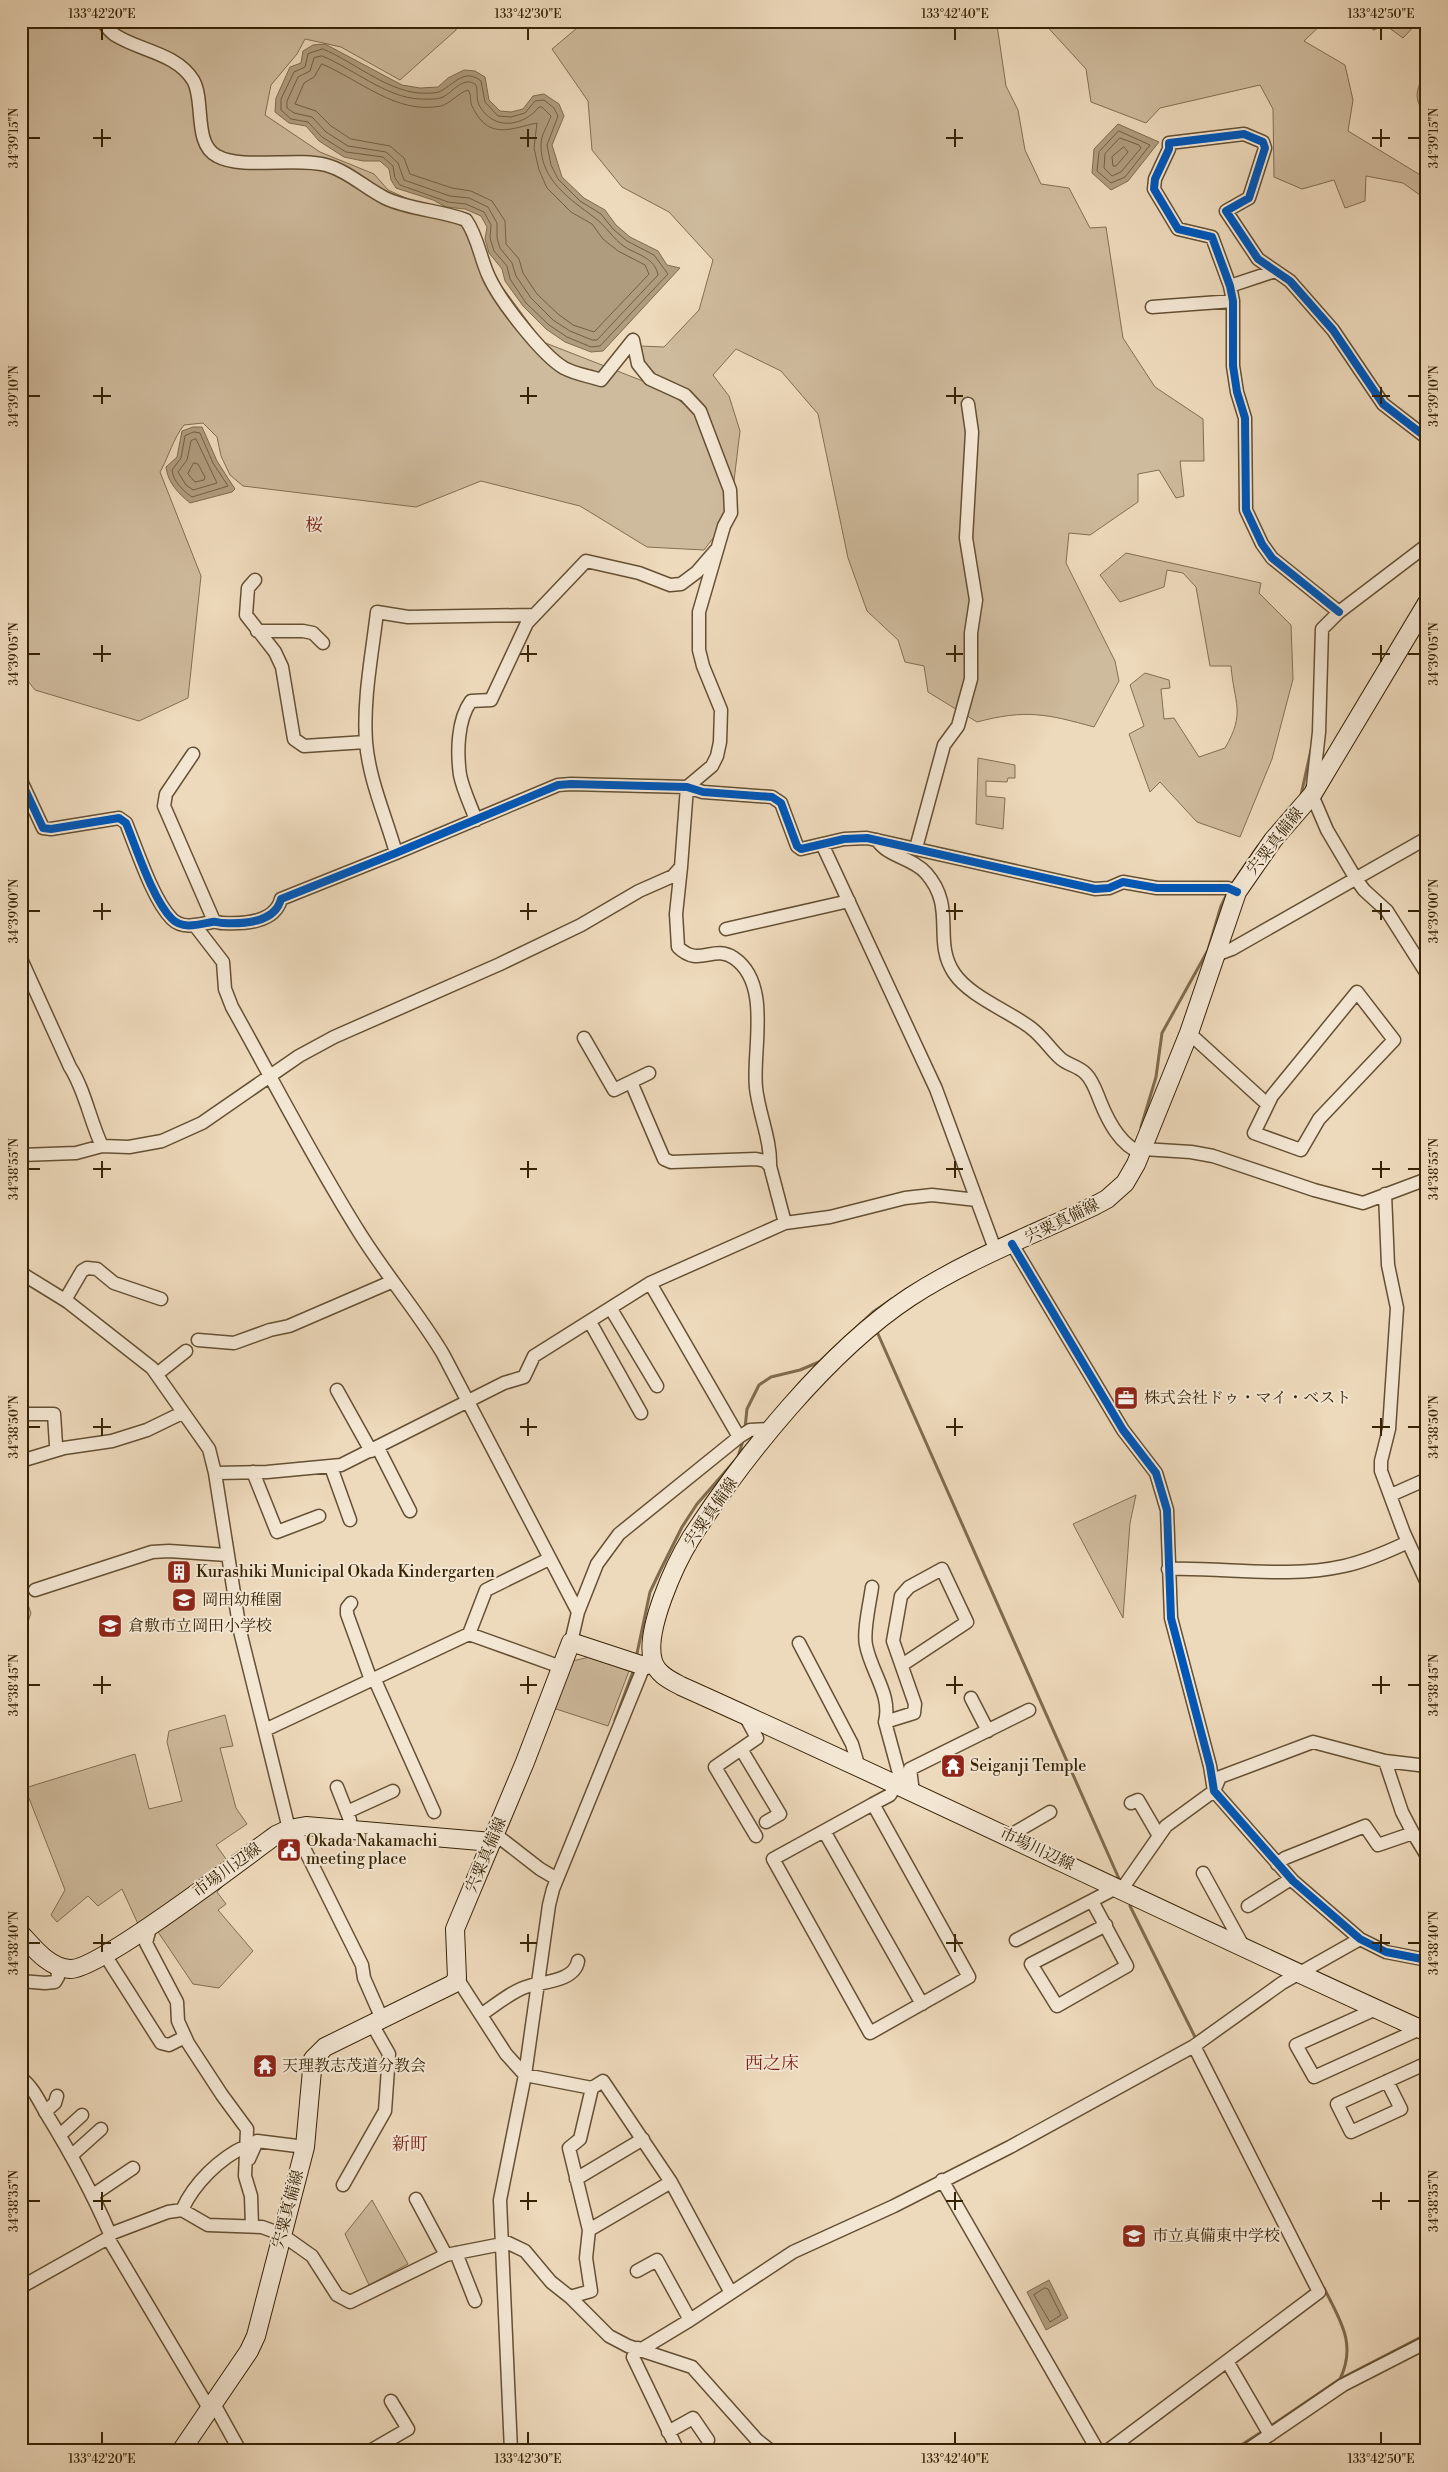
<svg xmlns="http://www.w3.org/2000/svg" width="1448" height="2472" viewBox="0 0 1448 2472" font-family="'Libre Bodoni','Noto Serif JP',serif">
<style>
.green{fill:#ceba9c;stroke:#826e50}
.water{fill:#af9b7d;stroke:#7f6b4d}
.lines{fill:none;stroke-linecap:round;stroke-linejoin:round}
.shore{stroke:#725f40;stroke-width:1}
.stream{stroke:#7f6b4d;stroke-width:3}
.minor-casing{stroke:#645032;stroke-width:15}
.secondary-casing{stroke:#362304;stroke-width:20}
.minor{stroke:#f3e6d3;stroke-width:12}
.secondary{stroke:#f3e6d3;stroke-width:18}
.cycleway-casing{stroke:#f3e6d3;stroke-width:11}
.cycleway{stroke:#0057b8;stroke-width:8}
.ticks{fill:none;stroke:#362304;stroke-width:2}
.labels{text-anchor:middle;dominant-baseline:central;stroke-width:4;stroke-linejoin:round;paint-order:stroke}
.street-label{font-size:16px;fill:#362304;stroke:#f3e6d3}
.poi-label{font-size:16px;fill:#362304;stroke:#f3e6d3;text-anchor:start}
.neighbourhood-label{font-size:18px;fill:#7a1f14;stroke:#f3e6d3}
.neatline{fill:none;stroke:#362304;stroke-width:2}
.ticks-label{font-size:12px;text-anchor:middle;fill:#362304}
</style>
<rect width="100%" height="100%" fill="#edd9bb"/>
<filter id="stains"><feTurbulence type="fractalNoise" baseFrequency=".004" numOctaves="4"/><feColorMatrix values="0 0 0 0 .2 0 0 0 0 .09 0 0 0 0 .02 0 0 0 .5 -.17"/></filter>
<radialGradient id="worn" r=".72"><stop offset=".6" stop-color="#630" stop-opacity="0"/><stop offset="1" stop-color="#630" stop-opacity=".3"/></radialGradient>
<path class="green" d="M21,21H458L456,30L400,80L341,47L305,39L297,54L271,85L265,115L320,152L374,174L388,190L435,211L471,232L500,284L543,342L648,383L672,395L696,413L726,491L727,511L717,533L704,550L647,547L580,506L481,481L416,507L243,486L230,475L221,456L217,437L203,423L184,425C173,439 169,456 160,472L201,576L188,698L139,721L35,690L21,672Z
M582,21H1015L997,25L1006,86L1018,110L1025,150L1041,184L1069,188L1090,228L1106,227L1123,338L1155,387L1203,419L1204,461H1180L1184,496L1176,498L1159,470L1138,474V502L1090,535L1069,533L1066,563L1115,661L1119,681L1094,727C1047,714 1026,709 977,722L928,692L924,666L905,662L898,640L867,611L848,558L818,414L781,371L736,349L713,375L729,396L740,431L733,489L704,408L659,377L645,364L640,346L664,347L699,310L713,260L669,212L622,187L592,150L588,101L552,49L583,23Z
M1042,21H1325L1304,41L1345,65L1353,100L1348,131L1427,179V200L1403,183L1366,176L1365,201L1345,208L1334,180L1302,189L1274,177L1273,109L1260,85L1160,108L1146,123L1091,102L1086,69Z
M1358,21H1419L1403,38L1385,25L1374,30Z
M1427,70V115C1411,99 1417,87 1427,70Z
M1126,553L1261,583L1259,593L1291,625L1293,679L1272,759L1240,837L1197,822L1160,782L1150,792L1129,734L1144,726L1130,685L1145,673L1169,680L1170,688L1161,689L1164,719L1174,718L1199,757L1225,748C1246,712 1234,704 1231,666H1210L1196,587L1183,573L1167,570L1164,587L1120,602L1100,575Z
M978,758L1015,765V778H1008L1007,782L986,781V796L1005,798L1003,829L976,824Z
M1136,1495L1130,1523L1123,1618L1073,1524Z
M21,1586L31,1613L21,1642Z
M590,1657L629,1671L608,1726L553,1708L572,1661Z
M225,1715L233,1746L220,1748L236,1808L247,1824L216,1845L229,1863V1880L217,1892L226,1904L218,1910L253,1951L219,1988L193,1984L150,1920L139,1926L122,1889L98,1906L88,1896L57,1922L51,1915L65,1890L25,1788L135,1754L149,1809L182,1801L167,1742L169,1731Z
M372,2200L408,2264L369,2285L345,2234Z"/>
<path class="water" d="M325,44L402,85L420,88L438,87L448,78L464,70L475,71L485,77L489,100L500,111L511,112L523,109L533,96L544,94L559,104L564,116L552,145L562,177L584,198L605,210L616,225L630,237L658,251L667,265L680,268L603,351L591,352L565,342L546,329L523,306L505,281L502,269L489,253L485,239L487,227L481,216L465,209L446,207L433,200L396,188L391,180L389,169L380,161H363L344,157L319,141L306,126L289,123L275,112L276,98L290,67L301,63L303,51L313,45Z
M1118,124L1159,142L1128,181L1111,190L1092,173L1094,149Z
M193,427H202L217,461L235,489L232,492L190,503C178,493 168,483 166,467L177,457L182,431Z
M1049,2280L1068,2318L1046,2330L1027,2292Z"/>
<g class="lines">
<path class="shore" d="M323,49C354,62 384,89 418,93C424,93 436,94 441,91C455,83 465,68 481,81L485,102L498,116L511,117L525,113L535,101L544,100L554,108L558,116L547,145L551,165L558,179L580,201L601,214L613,229L627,241L654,255L668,274L600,346L591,347L567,337L549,325L526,303L510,279L507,266L494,251L490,238L491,225L484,212L466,204L448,202L400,185L395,178L393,166L383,157L346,152L322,137L308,122L291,119L281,110V99L294,72L305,67L308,54Z
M322,56C352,68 387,98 420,99C427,99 437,100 443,97C453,92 464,75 476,85C478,92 476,99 479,105C493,131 523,127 539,107H542L551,116C548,125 541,135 541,144C540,180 570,199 595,218C606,226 613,239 625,247C638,255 655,258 658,275L597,340H592L570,331L553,320L531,298L516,276L512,263L500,248L497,238V223L488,207L469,198L450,196L404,180L398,163L386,152L348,146L326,132L312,117L294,113L287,108V101L298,77L310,71L314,58Z
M322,64C360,80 397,115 441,106C451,103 458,93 468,90C472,95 469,102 473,108C489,141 512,128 537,123L534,148L539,170L547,188L571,212L592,224L603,239L618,251L645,265L649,274L594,332L573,325L558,314L537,294L523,273L519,259L506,244L505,221L492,201L471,191L452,188L410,174L404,158L390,146L351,139L331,126L316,111L295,104L304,83L314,77Z
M1119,131L1150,145L1125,177L1111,183L1097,171L1099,152Z
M1120,138L1139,145L1141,148L1121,172L1112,176L1104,168L1105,154Z
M1124,147L1128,152L1116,166H1113L1112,157Z
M194,432L200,433L213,463L228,486L192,497C183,491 173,481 172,470L181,458L185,436Z
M196,439L217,483L193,490L186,485L178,472L187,460L191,441Z
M194,463L198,464L205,477L204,480L195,482L188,474Z
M1045,2288L1048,2289L1061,2315L1050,2322L1034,2295Z"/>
<path class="stream" d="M1301,795L1311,750
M1232,884L1258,846
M1141,1127L1156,1077L1162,1033L1208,950L1221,906L1228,892
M1080,1203L1097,1195
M878,1334L1120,1881
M745,1428L747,1409L759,1385L771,1377L800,1370L819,1362L873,1312L892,1299
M636,1658L650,1592L661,1569L682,1527L697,1504L738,1457L744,1437
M615,1720L634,1669
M1130,1906L1195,2037
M1324,2288C1340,2320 1357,2344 1340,2379
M1268,2428L1340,2379L1427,2334
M1232,2451L1263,2431"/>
<defs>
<path id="minor" d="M102,21C106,26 110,32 115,35C140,51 176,53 193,80C205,100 193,144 217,156C242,170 295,157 326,165C348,171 365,188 385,198C410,210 440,210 466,220C478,237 480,258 489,277C500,301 542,355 564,368C575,374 589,376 601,380L633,340
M1230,286L1275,271
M1152,307L1233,301
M1427,545L1339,612L1322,629L1319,732L1312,795L1327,830L1356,879L1364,890L1387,911L1427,974
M255,580L248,588L246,615L275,652L282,667L294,739L304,746L366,742
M1339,612L1272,558L1262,544L1246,510L1245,418L1237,392L1233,366V301L1230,286L1212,237L1178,229L1154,189L1155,179L1169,149V143L1244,134L1263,142L1265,148L1249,198L1226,211L1258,259L1290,281L1333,330L1383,404L1427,438
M257,631H303L313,633L323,643
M193,754L166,794L164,806L214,921
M21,776L22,783L43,828L51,829L119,818L126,823C137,850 153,900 172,919C183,930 200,924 212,922C216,921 219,923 223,923C244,924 275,923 281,899L396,853L558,785L571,784L687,787L703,792L772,797L781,803L797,846L801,849L844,839L867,838L1095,889L1109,888L1123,882L1157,888H1228L1237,892
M476,820C471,806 463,790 460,775C457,753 457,720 471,701L491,700L527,623L586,561L639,573L670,585L681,584L697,572L716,550
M877,840C889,858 912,857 926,873C957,908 932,940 954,973C969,996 1009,1011 1031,1028C1043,1037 1050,1049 1060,1058C1067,1065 1079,1066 1086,1074C1093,1081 1096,1091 1100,1101C1108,1121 1120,1145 1141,1153
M822,844L936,1089L996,1252
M916,848L944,745L958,726L971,679V633L976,600L966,538L972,432L968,404
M396,853C386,817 369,780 366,742C363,699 372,655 377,612L408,617L533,615
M681,867L676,914L678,947C699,968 713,944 734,958C772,984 752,1050 756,1088C759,1114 771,1140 770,1166
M196,927L223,962L225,989L232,1007C274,1082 313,1159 359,1232C385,1274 418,1312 443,1354L578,1612
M726,929L849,901
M1216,955L1232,949L1427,838
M21,959L70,1067C85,1090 90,1121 102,1146
M1357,992L1394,1040L1319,1119L1301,1150L1254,1133L1272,1096Z
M1189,1033L1267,1104
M584,1038L614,1090L649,1073
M631,1082L664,1159L671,1162L756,1159L765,1161L770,1166L785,1223
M1143,1149L1191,1152L1213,1156L1314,1190L1363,1203L1427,1179
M21,1155L76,1153L102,1146L129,1147L162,1141L202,1123L299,1056L334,1037L500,964L581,925L639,891L673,876L681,867L687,787L712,766L717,756L720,742L721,710L703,666L699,650V612L724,526L731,513L730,490L700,411L685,395L650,379L638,364L633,340
M1385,1194L1388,1265L1397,1308L1389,1429L1381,1461V1471L1404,1533L1427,1583
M1012,1244L1123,1430L1156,1473L1167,1510L1171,1618L1210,1766L1214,1791L1293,1881L1360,1939L1386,1952L1427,1960
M21,1273L68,1302L152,1368L209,1449L215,1473L240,1631L289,1829
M650,1283L739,1437
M65,1300L82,1271L87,1268L97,1269L114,1283L161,1299
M611,1309L657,1386
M590,1322L641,1413
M198,1340L234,1343L270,1330L289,1326L391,1282
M157,1374L186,1351
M337,1390L371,1451
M21,1414H54L56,1445L60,1449
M378,1448L410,1511
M21,1461L64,1448L112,1441L147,1430L182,1413
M331,1467L350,1520
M253,1472L277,1532L319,1516
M215,1473L267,1472L341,1465L504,1383L524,1377L534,1356L650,1283L785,1223L830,1217L905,1198L932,1195L977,1200
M1391,1495L1427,1479
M1168,1569C1226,1567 1286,1579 1344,1566C1367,1561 1387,1552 1408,1542
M872,1587C870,1602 863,1631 866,1645C871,1672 892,1695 885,1722
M35,1590L152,1552L169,1551L227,1555
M351,1603L347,1608V1614L371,1680
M469,1634L486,1590L549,1559
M571,1642L578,1612L597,1564L619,1534L739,1437L750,1430L772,1429
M799,1643L852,1744L859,1768
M902,1665L967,1622L942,1569L909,1587L901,1596L893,1641L915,1704L914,1713L885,1722L903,1788
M374,1678L434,1812
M971,1698L988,1731
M744,1714L757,1738L715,1767L756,1836
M265,1730L469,1634L561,1667
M741,1749L780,1814L766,1822
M337,1787L350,1820
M913,1792L910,1769L1029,1710
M1131,1803L1138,1800L1159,1836
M873,1804L969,1977L870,2033L773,1859Z
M873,1804L890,1795L896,1785
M347,1812L393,1791
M294,1828L362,1965L364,1978L382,2019
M824,1831L922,2004
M1413,1833L1427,1856
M495,1834L540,1869L557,1879
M1009,1836L1050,1812
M1277,1864L1285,1858L1365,1826L1378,1845L1413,1833L1402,1812L1385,1761
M1203,1873L1243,1946
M1122,1889L1166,1826L1214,1791L1220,1777L1313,1742L1385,1761L1427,1766
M1092,1901L1127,1966L1057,2006L1031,1964L1106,1925
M1248,1906L1291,1879
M151,1924L146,1943L177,2002L178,2021L188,2043L222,2095L247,2129L245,2176L251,2196L252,2226
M1016,1940L1118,1887
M105,1955L161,2043L169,2045L185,2037
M457,1978L506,2054L525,2075L592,2088L603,2081L671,2182L731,2293
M21,1981L45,1983L55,1982L58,1977L57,1966
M1376,2009L1296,2045L1314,2077L1420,2029
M482,2014C494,2006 515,1989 529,1986C543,1982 575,1981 578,1961
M21,2078C33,2087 39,2101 46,2113C70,2152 92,2192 110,2234
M1387,2081L1401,2109L1351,2132L1337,2104L1427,2063
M45,2112L55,2103L57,2096
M60,2135L82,2115
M71,2156L101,2129
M249,2159L257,2141L305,2147
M576,2179L643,2139
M942,2180L1098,2451
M343,2185L385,2111L389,2054L372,2024
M93,2195L133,2168
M416,2199L446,2255
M182,2210C194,2183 220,2158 246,2146
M589,2230L671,2182
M108,2238L210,2410
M502,2240L525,2251L551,2282L570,2297L609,2336L628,2346L692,2367L757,2440L771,2451
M456,2253L475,2301
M637,2271L657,2260L690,2320
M21,2287L108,2238L110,2234L168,2212L182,2210L208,2225L262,2227L281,2234L312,2256L337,2295L350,2302L446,2255L502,2244
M570,2297L591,2291L586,2258L589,2230L569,2148L580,2139L592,2088
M638,2348L633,2357L678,2451
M642,2349L690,2320L793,2252L894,2206L1010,2147L1194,2046L1282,1983L1360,1939
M1227,2361L1270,2435
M214,2404L240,2451
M668,2432L693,2418L708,2440
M370,2451L408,2429L391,2401
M511,2451L500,2200L525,2075L549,1905L553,1889L644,1666
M1107,2451L1319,2292L1194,2046
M1246,2451L1343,2385L1427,2342"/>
<path id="secondary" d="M1427,603L1312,795L1273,840L1237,892L1189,1033L1136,1164L1125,1183L1107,1199L1094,1206C1032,1235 967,1260 910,1297C828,1351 744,1456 691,1538C675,1564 644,1631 653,1661C657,1674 670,1680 681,1686C931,1798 1177,1919 1427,2032
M21,1934C34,1948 49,1968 70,1969C99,1970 244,1858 276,1835L289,1829L306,1826L492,1842
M181,2451L249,2351L256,2336L305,2147L313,2059L325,2047L453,1984L457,1978L455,1929L525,1762L571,1642L644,1666L653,1661"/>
</defs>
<use href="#minor" class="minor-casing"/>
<use href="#secondary" class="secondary-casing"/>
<use href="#minor" class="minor"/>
<use href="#secondary" class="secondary"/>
<defs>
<path id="cycleway" d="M1339,612L1272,558L1262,544L1246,510L1245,418L1237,392L1233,366V301L1230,286L1212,237L1178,229L1154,189L1155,179L1169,149V143L1244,134L1263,142L1265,148L1249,198L1226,211L1258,259L1290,281L1333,330L1383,404L1427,438
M21,776L22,783L43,828L51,829L119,818L126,823C137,850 153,900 172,919C183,930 200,924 212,922C216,921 219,923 223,923C244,924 275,923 281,899L396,853L558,785L571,784L687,787L703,792L772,797L781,803L797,846L801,849L844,839L867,838L1095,889L1109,888L1123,882L1157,888H1228L1237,892
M1012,1244L1123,1430L1156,1473L1167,1510L1171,1618L1210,1766L1214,1791L1293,1881L1360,1939L1386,1952L1427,1960"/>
</defs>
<use href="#cycleway" class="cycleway-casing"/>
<use href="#cycleway" class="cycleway"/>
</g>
<path class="ticks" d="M102,28V40M528,28V40M955,28V40M1381,28V40M102,129V147M528,129V147M955,129V147M1381,129V147M28,138H40M93,138H111M520,138H537M946,138H963M1372,138H1390M1408,138H1420M102,387V404M528,387V404M955,387V404M1381,387V404M28,396H40M93,396H111M520,396H537M946,396H963M1372,396H1390M1408,396H1420M102,645V662M528,645V662M955,645V662M1381,645V662M28,654H40M93,654H111M520,654H537M946,654H963M1372,654H1390M1408,654H1420M102,903V920M528,903V920M955,903V920M1381,903V920M28,911H40M93,911H111M520,911H537M946,911H963M1372,911H1390M1408,911H1420M102,1161V1178M528,1161V1178M955,1161V1178M1381,1161V1178M28,1169H40M93,1169H111M520,1169H537M946,1169H963M1372,1169H1390M1408,1169H1420M102,1418V1436M528,1418V1436M955,1418V1436M1381,1418V1436M28,1427H40M93,1427H111M520,1427H537M946,1427H963M1372,1427H1390M1408,1427H1420M102,1676V1694M528,1676V1694M955,1676V1694M1381,1676V1694M28,1685H40M93,1685H111M520,1685H537M946,1685H963M1372,1685H1390M1408,1685H1420M102,1934V1952M528,1934V1952M955,1934V1952M1381,1934V1952M28,1943H40M93,1943H111M520,1943H537M946,1943H963M1372,1943H1390M1408,1943H1420M102,2192V2210M528,2192V2210M955,2192V2210M1381,2192V2210M28,2201H40M93,2201H111M520,2201H537M946,2201H963M1372,2201H1390M1408,2201H1420M102,2432V2444M528,2432V2444M955,2432V2444M1381,2432V2444"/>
<defs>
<symbol id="office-square" viewBox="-11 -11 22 22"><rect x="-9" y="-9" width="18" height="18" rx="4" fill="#8f2418" stroke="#f3e6d3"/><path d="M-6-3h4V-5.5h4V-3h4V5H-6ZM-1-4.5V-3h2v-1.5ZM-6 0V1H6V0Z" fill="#fff"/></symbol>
<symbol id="building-square" viewBox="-11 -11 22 22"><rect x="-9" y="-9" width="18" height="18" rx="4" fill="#8f2418" stroke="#f3e6d3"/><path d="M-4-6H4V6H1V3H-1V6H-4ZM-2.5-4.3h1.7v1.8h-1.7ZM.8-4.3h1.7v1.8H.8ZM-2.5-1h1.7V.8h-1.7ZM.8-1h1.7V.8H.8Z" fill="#fff"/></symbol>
<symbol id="school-square" viewBox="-11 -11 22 22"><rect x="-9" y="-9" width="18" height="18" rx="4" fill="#8f2418" stroke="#f3e6d3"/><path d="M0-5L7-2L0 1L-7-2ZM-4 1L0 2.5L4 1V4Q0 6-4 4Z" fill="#fff"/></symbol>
<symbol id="temple-square" viewBox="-11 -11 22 22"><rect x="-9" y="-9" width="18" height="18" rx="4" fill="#8f2418" stroke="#f3e6d3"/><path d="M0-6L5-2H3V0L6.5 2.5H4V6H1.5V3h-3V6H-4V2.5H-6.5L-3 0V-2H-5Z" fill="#fff"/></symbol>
<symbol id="civic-square" viewBox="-11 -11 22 22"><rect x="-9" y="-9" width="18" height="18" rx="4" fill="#8f2418" stroke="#f3e6d3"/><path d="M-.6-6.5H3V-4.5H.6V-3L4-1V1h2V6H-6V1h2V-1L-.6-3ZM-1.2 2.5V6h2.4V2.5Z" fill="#fff"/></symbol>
</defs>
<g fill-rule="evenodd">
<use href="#office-square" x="1112" y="1384" width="28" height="28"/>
<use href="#building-square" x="165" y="1558" width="28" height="28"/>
<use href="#school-square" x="170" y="1586" width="28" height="28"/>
<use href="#school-square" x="96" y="1612" width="28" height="28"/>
<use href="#temple-square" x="939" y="1752" width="28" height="28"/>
<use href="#civic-square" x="275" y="1836" width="28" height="28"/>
<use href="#temple-square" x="251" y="2052" width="28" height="28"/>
<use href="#school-square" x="1120" y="2222" width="28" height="28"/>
</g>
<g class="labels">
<g class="street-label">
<text transform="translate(1275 841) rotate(-52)">宍粟真備線</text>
<text transform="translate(1062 1221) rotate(-26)">宍粟真備線</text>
<text transform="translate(711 1512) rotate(-55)">宍粟真備線</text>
<text transform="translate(1037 1849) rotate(25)">市場川辺線</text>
<text transform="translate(486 1855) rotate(-67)">宍粟真備線</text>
<text transform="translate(227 1870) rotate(-36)">市場川辺線</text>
<text transform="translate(288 2209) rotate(-75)">宍粟真備線</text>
</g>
<g class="poi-label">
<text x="1144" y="1398">株式会社ドゥ・マイ・ベスト</text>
<text x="196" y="1572">Kurashiki Municipal Okada Kindergarten</text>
<text x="202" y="1600">岡田幼稚園</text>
<text x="128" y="1626">倉敷市立岡田小学校</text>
<text x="970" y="1766">Seiganji Temple</text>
<text x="306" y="1841">Okada Nakamachi<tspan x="306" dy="18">meeting place</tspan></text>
<text x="282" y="2066">天理教志茂道分教会</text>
<text x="1152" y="2236">市立真備東中学校</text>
</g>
<g class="neighbourhood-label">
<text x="314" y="525">桜</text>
<text x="772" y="2063">西之床</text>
<text x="410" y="2144">新町</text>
</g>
</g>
<rect width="1448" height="2472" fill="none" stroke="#edd9bb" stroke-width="55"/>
<rect x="28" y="28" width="1392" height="2416" class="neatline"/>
<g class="ticks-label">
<text x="102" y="18">133°42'20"E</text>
<text x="528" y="18">133°42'30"E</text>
<text x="955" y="18">133°42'40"E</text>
<text x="1381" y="18">133°42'50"E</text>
<text transform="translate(14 138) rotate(-90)" y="4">34°39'15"N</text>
<text transform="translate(1434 138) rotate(-90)" y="4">34°39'15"N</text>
<text transform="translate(14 396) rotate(-90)" y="4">34°39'10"N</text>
<text transform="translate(1434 396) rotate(-90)" y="4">34°39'10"N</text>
<text transform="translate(14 654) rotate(-90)" y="4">34°39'05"N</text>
<text transform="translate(1434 654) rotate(-90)" y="4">34°39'05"N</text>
<text transform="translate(14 911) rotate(-90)" y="4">34°39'00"N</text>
<text transform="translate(1434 911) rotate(-90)" y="4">34°39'00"N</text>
<text transform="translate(14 1169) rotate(-90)" y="4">34°38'55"N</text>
<text transform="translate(1434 1169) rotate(-90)" y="4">34°38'55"N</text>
<text transform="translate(14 1427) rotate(-90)" y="4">34°38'50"N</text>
<text transform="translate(1434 1427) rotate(-90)" y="4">34°38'50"N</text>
<text transform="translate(14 1685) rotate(-90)" y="4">34°38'45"N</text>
<text transform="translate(1434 1685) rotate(-90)" y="4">34°38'45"N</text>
<text transform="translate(14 1943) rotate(-90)" y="4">34°38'40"N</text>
<text transform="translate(1434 1943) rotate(-90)" y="4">34°38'40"N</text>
<text transform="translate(14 2201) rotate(-90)" y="4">34°38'35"N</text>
<text transform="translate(1434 2201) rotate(-90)" y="4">34°38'35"N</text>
<text x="102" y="2463">133°42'20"E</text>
<text x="528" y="2463">133°42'30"E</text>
<text x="955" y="2463">133°42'40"E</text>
<text x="1381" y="2463">133°42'50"E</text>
</g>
<rect width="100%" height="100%" filter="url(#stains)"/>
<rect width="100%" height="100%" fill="url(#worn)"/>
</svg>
